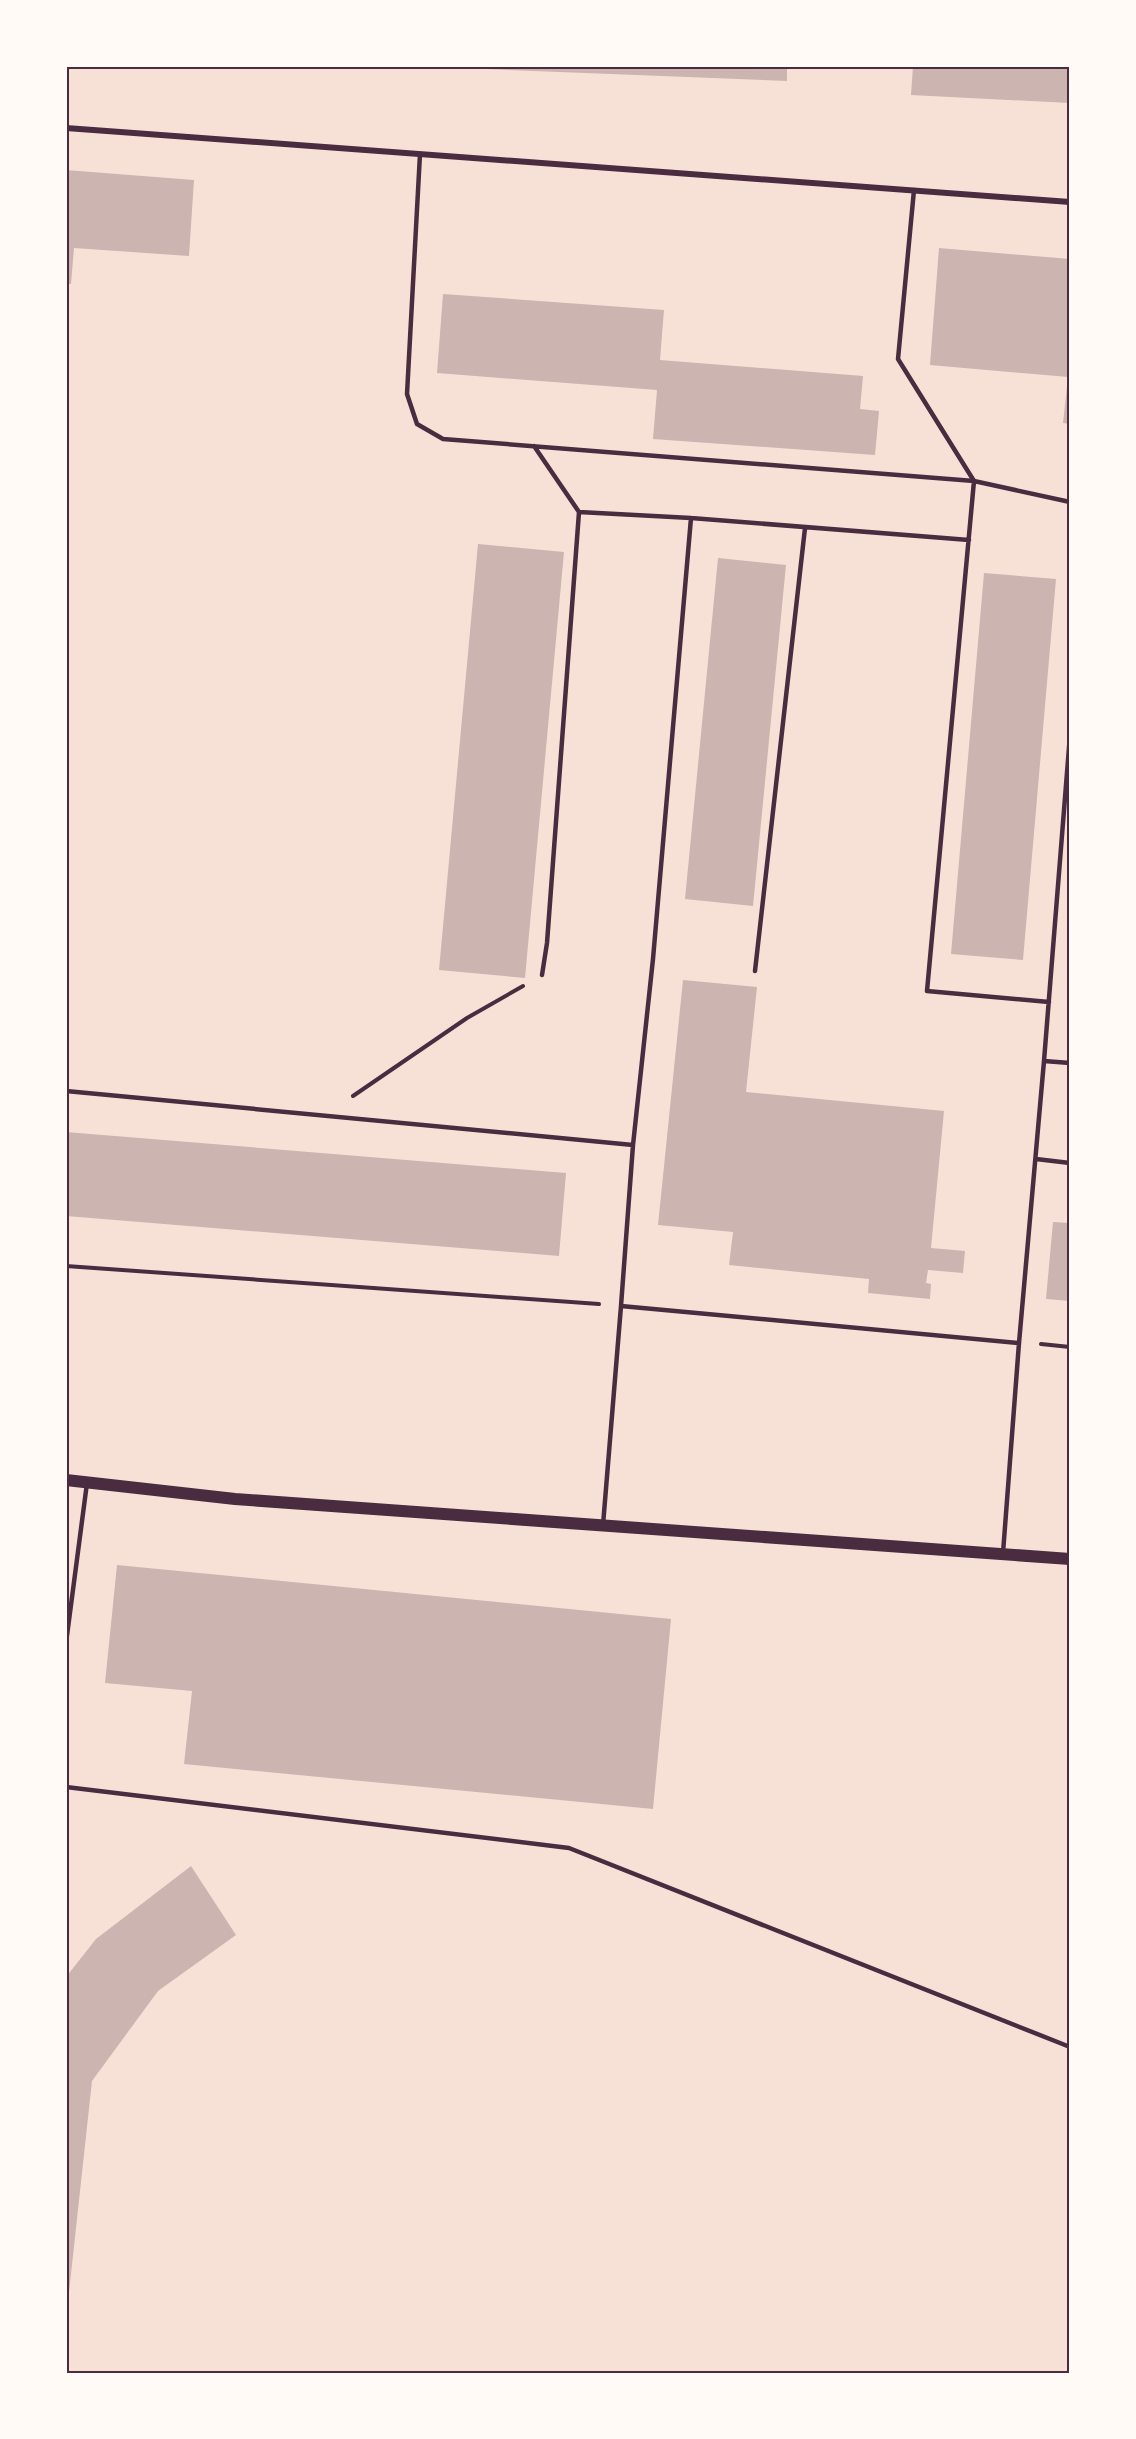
<svg xmlns="http://www.w3.org/2000/svg" width="1136" height="2439" viewBox="0 0 1136 2439" font-family="Overpass,sans-serif">
<style>
.building{fill:#ccb4b1}
.lines{fill:none;stroke-linecap:round;stroke-linejoin:round}
.path{stroke:#4a2c40;stroke-width:4}
.service{stroke:#4a2c40;stroke-width:4.5}
.minor{stroke:#4a2c40;stroke-width:6}
.secondary{stroke:#4a2c40;stroke-width:12}
.neatline{fill:none;stroke:#4a2c40;stroke-width:2}
</style>
<rect width="100%" height="100%" fill="#f7e1d7"/>
<path class="building" d="M459,66H787V81L459,68Z
M913,66H1070V103L911,95Z
M66,170L194,180L189,256L74,248L71,284H66Z
M939,248L1070,259V424L1063,423L1068,377L930,365Z
M443,294L664,310L660,360L863,376L860,409L879,411L875,455L653,439L657,390L437,373Z
M478,544L564,552L525,978L439,970Z
M718,558L786,565L753,906L685,899Z
M984,573L1056,579L1023,960L951,954Z
M683,980L757,987L746,1092L944,1111L931,1248L965,1251L963,1273L928,1270L926,1283L931,1284L930,1299L868,1293L869,1279L729,1265L733,1232L658,1225Z
M66,1132L566,1173L559,1256L66,1216Z
M1053,1222L1070,1223V1301L1046,1299Z
M117,1565L671,1619L653,1809L184,1764L192,1691L105,1683Z
M191,1866L236,1935L158,1991L92,2081L66,2320V1977L96,1939Z"/>
<g class="lines">
<path class="path" d="M353,1096L467,1018L523,986
M66,1266L599,1304
M1041,1344L1070,1347"/>
<path class="service" d="M420,154L407,394L417,424L443,439L974,481L1070,502
M914,190L898,359L974,481L927,991L1049,1002
M534,446L579,512
M755,971L805,528
M542,975L547,943L579,512L691,518L969,540
M1044,1061L1070,1063
M66,1091L633,1145
M1036,1159L1070,1163
M621,1306L633,1145L653,959L691,518
M1019,1343L1044,1061L1070,735
M603,1525L621,1306L1019,1343L1003,1553
M66,1643L87,1483
M66,1787L569,1848L1070,2047"/>
<path class="minor" d="M66,128L1070,202"/>
<path class="secondary" d="M66,1480L235,1499L1070,1559"/>
</g>
<rect width="1136" height="2439" fill="none" stroke="#fffaf5" stroke-width="135"/>
<rect x="68" y="68" width="1000" height="2304" class="neatline"/>
</svg>
